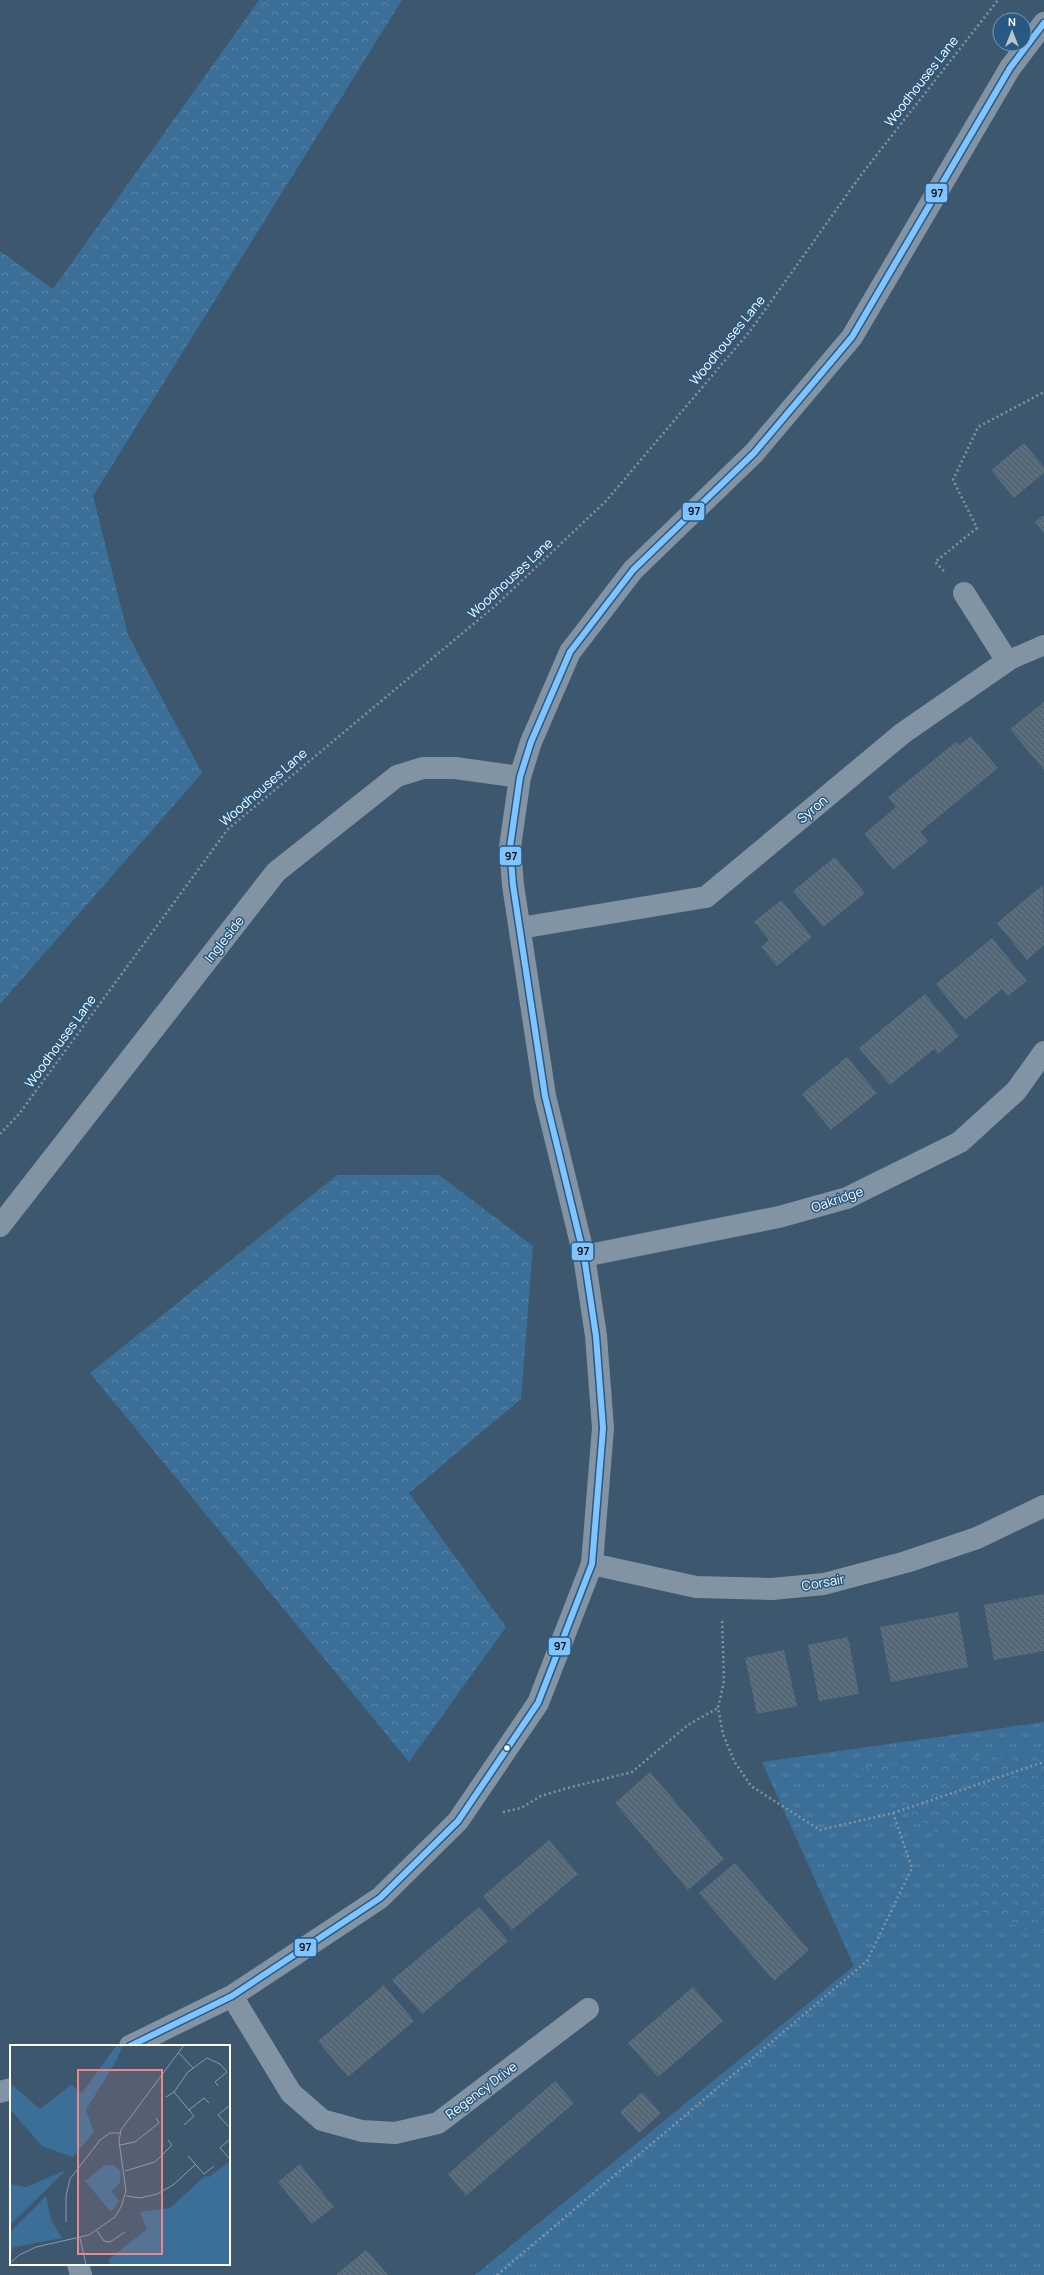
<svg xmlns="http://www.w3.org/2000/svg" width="1044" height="2275" viewBox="0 0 1044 2275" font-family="Manrope,sans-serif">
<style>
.grass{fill:url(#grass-tufts)}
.forest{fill:url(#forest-crowns)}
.building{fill:url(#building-back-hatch)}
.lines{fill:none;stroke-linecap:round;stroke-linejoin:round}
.path{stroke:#8293a4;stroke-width:2.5;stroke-dasharray:2 3;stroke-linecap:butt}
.service{stroke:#8293a4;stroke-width:20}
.minor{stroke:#8293a4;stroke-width:22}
.bus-1-casing{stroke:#285982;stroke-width:9}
.bus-1{stroke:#80c4ff;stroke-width:6}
.bus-dot{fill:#fff;stroke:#285982;stroke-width:1.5}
.labels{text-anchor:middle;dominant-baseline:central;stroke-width:3;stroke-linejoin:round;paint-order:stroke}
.street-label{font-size:13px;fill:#fff;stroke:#285982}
.inset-road{fill:none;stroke:#8a9aa8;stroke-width:1}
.view{fill:#e88989;fill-opacity:0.15;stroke:#e88989;stroke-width:2}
.inset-edge{fill:none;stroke:#fff;stroke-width:2}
.line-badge{stroke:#285982;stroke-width:1.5}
.pale-badge-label{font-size:11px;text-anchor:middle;font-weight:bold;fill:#111}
</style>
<defs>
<pattern id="grass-tufts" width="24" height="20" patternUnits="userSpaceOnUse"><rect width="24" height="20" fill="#3c6f98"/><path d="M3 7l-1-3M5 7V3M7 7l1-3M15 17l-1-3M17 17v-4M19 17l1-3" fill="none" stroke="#5985a7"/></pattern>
<pattern id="forest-crowns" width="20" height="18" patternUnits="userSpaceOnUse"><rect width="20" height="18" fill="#3c6f98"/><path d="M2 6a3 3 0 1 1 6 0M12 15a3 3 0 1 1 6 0" fill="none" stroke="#5985a7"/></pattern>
<pattern id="building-back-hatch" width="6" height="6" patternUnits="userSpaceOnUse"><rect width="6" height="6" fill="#596f80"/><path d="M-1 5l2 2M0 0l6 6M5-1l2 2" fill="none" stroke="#51585e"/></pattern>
</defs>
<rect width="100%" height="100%" fill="#3c576e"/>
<path class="grass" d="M1044,1722V2275H475L854,1966L762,1762Z"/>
<path class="forest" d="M259,0H402L93,496L128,635L202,773L0,1004V251L53,289Z
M337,1175H439L533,1246L521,1399L409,1493L506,1627L409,1762L90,1373Z
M1044,1750V1937L969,1907V1856L850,1769Z"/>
<path class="building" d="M1024,443L1044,467V473L1014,498L991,470Z
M1044,515V533L1035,522Z
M1044,702V770L1010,729Z
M971,736L998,768L920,832L928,841L893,870L864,834L896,807L888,797L956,742L959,745Z
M835,857L865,893L823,927L793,891Z
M1043,885L1044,945L1027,960L997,923Z
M781,900L812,937L777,966L761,947L769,940L754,922Z
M992,938L1027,981L1008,996L1002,989L965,1020L936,984Z
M925,994L959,1036L938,1054L934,1049L890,1085L859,1048Z
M847,1057L877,1093L831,1130L802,1094Z
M1044,1594V1651L994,1660L984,1605Z
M958,1612L968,1667L891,1682L880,1627Z
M848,1637L859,1694L819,1701L808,1645Z
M784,1650L797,1706L757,1714L745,1658Z
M650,1772L724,1859L688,1890L615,1803Z
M549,1840L578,1874L512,1930L483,1896Z
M735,1863L809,1950L774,1981L699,1893Z
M479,1907L508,1941L422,2014L392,1980Z
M384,1985L414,2021L348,2077L318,2041Z
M693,1987L723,2021L658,2077L628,2043Z
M555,2081L574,2103L466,2196L448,2174Z
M642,2092L661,2113L639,2133L620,2112Z
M300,2164L334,2207L312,2224L278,2182Z
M366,2250L388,2275H336L344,2268Z"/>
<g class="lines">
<path class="path" d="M944,571L935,562L977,528L953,480L978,427L1044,392
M0,1134L19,1114L228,829L495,606L606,501L750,331L861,175L998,0
M503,1812L521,1808L541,1796L564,1789L632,1772L688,1725L718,1708
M893,1813L1044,1762
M497,2275L867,1961L912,1868L893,1813L820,1830L751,1786L734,1761L723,1734L718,1708L724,1681L722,1618"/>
<path class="service" d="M1007,661L1044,645"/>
<path class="minor" d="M520,928L706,897L903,733L1007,661L964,593
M0,1226L276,872L397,776L423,768H455L520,777
M584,1256L779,1217L847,1198L960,1142L1016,1091L1044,1052
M592,1564L696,1587L772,1589L824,1584L906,1562L977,1538L1044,1506
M232,1996L291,2093L322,2120L362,2131L395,2133L438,2123L588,2009
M130,2046L232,1996L380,1898L458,1821L538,1703L592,1564L603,1428L596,1336L584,1256L545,1096L513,885L510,847L520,777L531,742L570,652L633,570L754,453L852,337L1010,68L1044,23
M0,2092L11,2089
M78,2264L81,2275"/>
<defs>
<path id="bus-1" d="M130,2046L232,1996L380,1898L458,1821L538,1703L592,1564L603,1428L596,1336L584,1256L545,1096L513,885L510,847L520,777L531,742L570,652L633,570L754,453L852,337L1010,68L1044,23"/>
</defs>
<use href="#bus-1" class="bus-1-casing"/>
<use href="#bus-1" class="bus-1"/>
</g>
<circle class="bus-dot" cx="507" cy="1748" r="3.5"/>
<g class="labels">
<g class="street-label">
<text transform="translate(921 81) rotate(-52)">Woodhouses Lane</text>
<text transform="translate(727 340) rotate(-51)">Woodhouses Lane</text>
<text transform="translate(510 578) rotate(-43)">Woodhouses Lane</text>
<text transform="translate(263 787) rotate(-41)">Woodhouses Lane</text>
<text transform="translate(812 809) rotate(-40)">Syron</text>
<text transform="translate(224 939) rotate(-52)">Ingleside</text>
<text transform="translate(60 1041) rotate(-54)">Woodhouses Lane</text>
<text transform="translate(837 1199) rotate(-19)">Oakridge</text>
<text transform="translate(823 1582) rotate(-10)">Corsair</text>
<text transform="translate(481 2090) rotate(-37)">Regency Drive</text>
</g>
</g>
<g transform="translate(10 2045)">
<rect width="220" height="220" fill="#3c576e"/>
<path d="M220,116V220H101L98,215L137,184L130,167L160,163L195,131L199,132Z" fill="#3c6f98"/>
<path d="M107,0H113L106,16L76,65L84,87L63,112L32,101L0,64V38L30,64L61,40L72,48ZM95,120H103L111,126L110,138L101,146L109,156L101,167L75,136ZM56,125L0,180V139L16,142ZM36,151L41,175L52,193L4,202L0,209V187ZM161,165L160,175L171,182L189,199L190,203L165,186L146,179V175L137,168Z" fill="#3c6f98"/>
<path class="inset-road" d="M168,7L183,23M164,47L184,71L174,80M156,52L164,47L178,27L197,13L210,19L217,27L205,37L208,41M220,60L208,70L220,83M179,65L194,53L199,58M220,94L210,103L220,114M110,100L125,97L149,78L146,73M178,111L194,129L204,121M115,126L145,117L162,100L158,95M116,151L130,153L147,149L163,140L186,119M56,177V151L60,134L90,95L100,88H110M87,186L94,196L100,197L115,187M70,193L76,220M0,218L9,210L26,202L79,190L105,172L111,162L116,146L109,96L111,85L174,0"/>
<path class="view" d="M68,25H152V209H68Z"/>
<rect width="220" height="220" class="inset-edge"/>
</g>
<g class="line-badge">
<rect x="925" y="183" width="23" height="20" rx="4" fill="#80c4ff"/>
<rect x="682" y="502" width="23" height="19" rx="4" fill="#80c4ff"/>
<rect x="499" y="846" width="23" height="20" rx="4" fill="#80c4ff"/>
<rect x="571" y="1242" width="23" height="19" rx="4" fill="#80c4ff"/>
<rect x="548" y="1637" width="23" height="19" rx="4" fill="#80c4ff"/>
<rect x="294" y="1938" width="23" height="19" rx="4" fill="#80c4ff"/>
</g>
<g class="pale-badge-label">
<text x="937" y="197">97</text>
<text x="694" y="515">97</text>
<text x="511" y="860">97</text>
<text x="583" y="1255">97</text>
<text x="560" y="1650">97</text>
<text x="305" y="1951">97</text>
</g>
<g transform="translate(1012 32)"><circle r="19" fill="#285982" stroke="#7e9bb4"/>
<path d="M0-3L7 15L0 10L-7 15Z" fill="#bbc4cc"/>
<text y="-6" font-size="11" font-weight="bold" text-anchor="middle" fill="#ffffff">N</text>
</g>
</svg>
